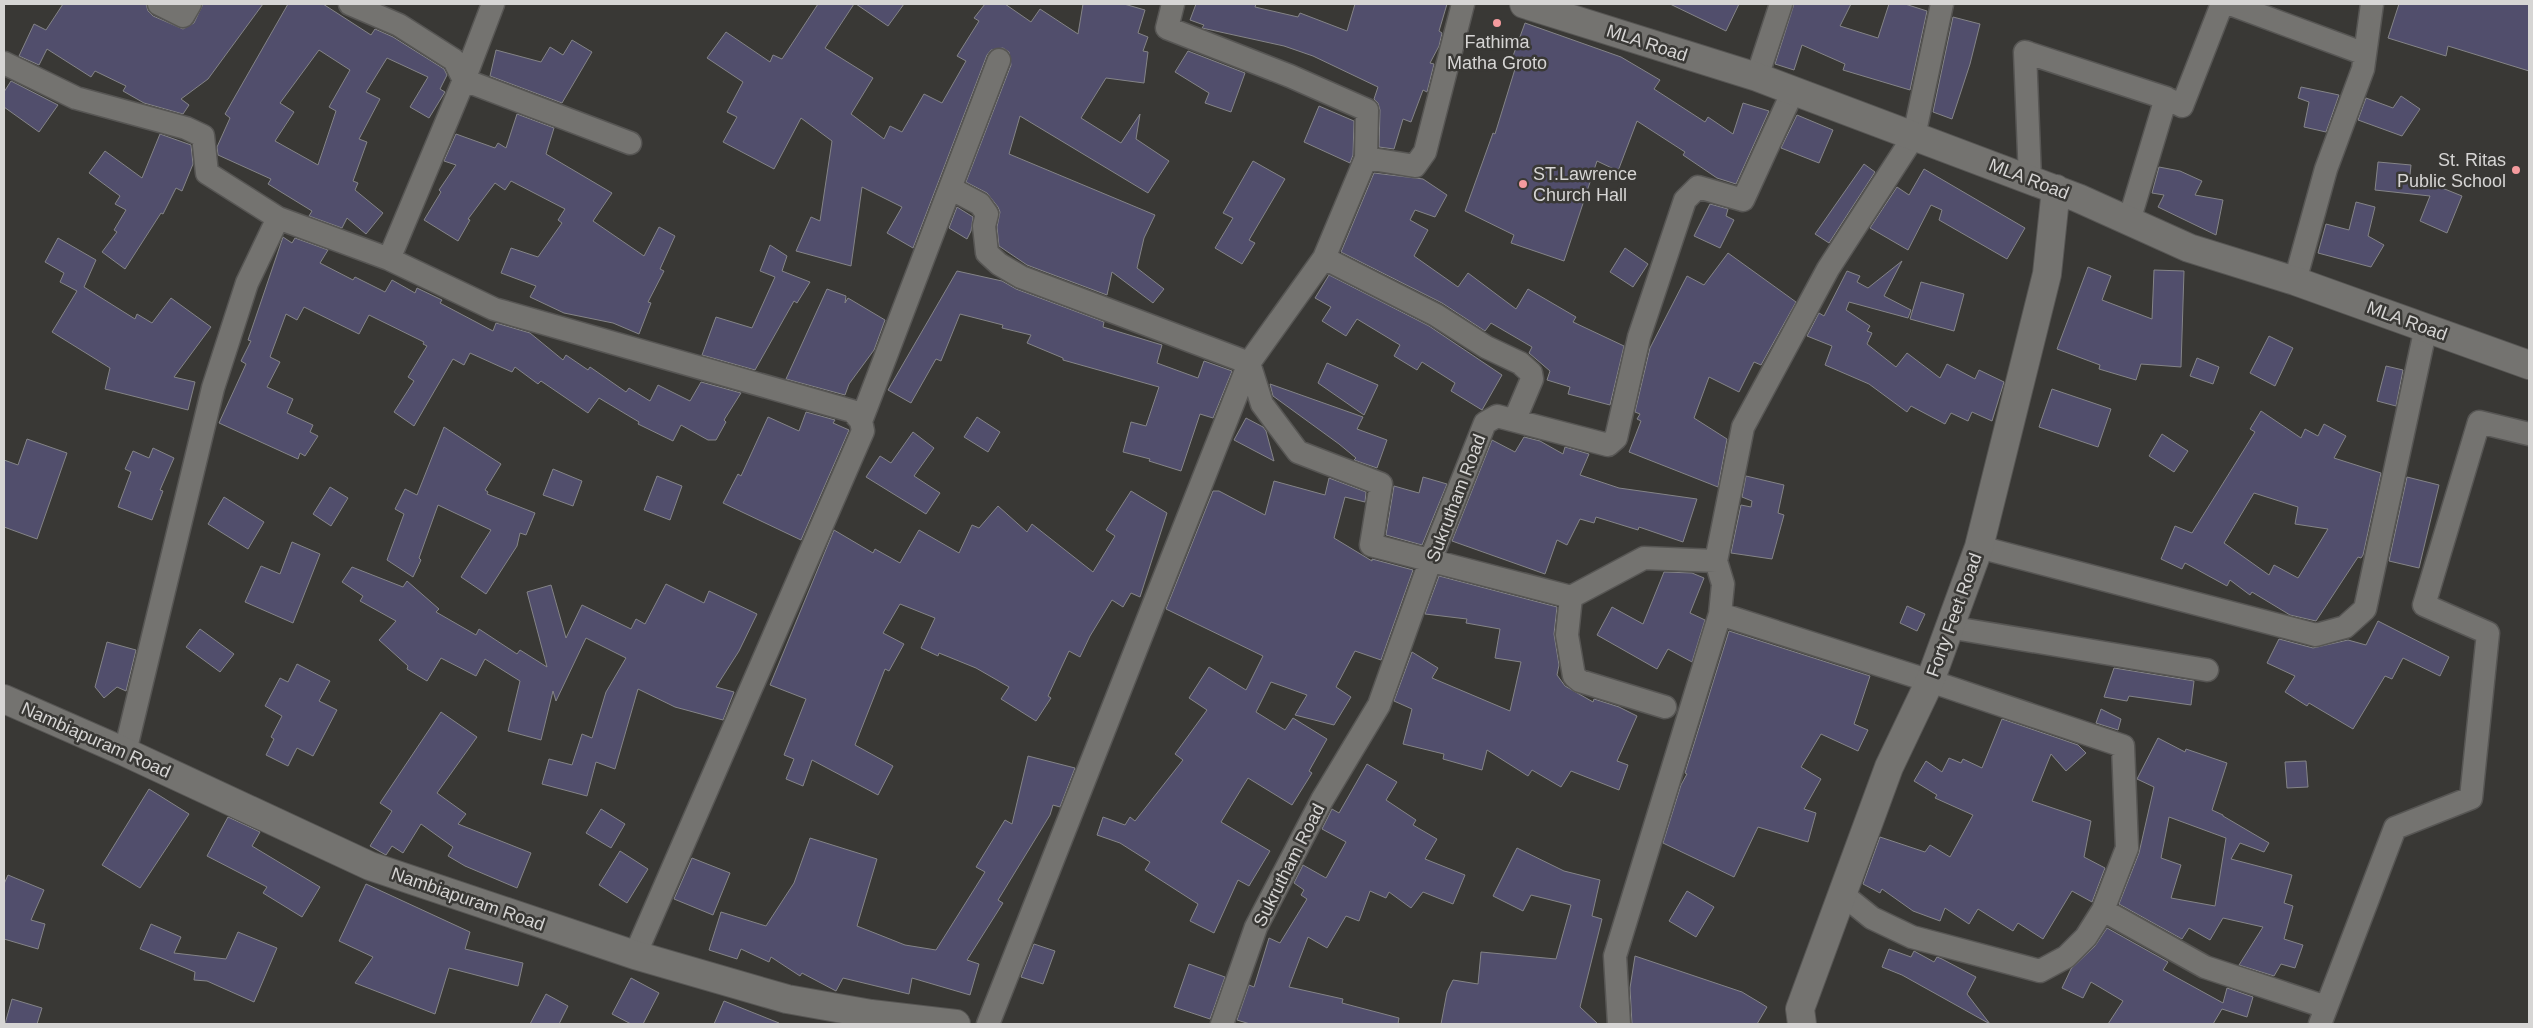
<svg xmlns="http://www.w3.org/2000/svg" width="2533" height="1028" viewBox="0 0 2533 1028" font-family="Arial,sans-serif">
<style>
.building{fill:#514e6c;stroke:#848487;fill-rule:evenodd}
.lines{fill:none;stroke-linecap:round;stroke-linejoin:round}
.street-casing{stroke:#575654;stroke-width:25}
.secondary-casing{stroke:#575654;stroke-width:30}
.street{stroke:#747370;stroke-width:22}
.secondary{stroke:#747370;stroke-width:28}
.poi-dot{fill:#f59b9e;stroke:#393835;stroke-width:2}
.labels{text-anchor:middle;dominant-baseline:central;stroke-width:5;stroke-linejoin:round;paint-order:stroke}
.poi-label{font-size:18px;fill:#d6d5d4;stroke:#393835}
.street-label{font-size:18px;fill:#d6d5d4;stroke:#393835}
</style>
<rect width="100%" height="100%" fill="#393835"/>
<path class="building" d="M63,4H146L148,11L153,16L183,29L194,23L203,4H263L208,79L181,99L189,105L183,114L144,103L123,91L126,86L95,71L91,77L47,49L39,65L19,56L34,24L46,30Z
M288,4H323L371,35L375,29L393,37L444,69L447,75L440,89L445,92L429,118L410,107L428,77L387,58L366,92L380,99L359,139L367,142L353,181L358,183L355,190L383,213L366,234L347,218L342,228L309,216L312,211L268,184L271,179L218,155L217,147L230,118L225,114ZM319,50L350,70L329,107L336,111L318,165L275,141L294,112L280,103Z
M818,4H854L825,48L873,78L851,114L884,139L890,126L902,132L924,94L942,103L966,61L957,56L979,21L974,18L985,4H1005L1031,22L1040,9L1078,34L1083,4H1124L1145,10L1138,33L1148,37L1143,51L1148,52L1144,83L1106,78L1081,118L1121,143L1140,114L1136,139L1169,161L1148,193L1020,116L1009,154L1155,215L1144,238L1137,268L1164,289L1153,303L1112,272L1107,295L1027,265L999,246L997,227L1000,212L998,207L987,193L966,182L1011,65L1009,52L1003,48L991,50L987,55L913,248L887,233L902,207L862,187L851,266L796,251L811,217L820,221L832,141L801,118L774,169L723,142L737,117L727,112L743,82L707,58L726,32L770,62L773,55L782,59Z
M856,4H904L888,26Z
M1196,4H1256L1255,7L1298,17L1300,13L1347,31L1355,4H1447L1439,31L1442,33L1439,46L1430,63L1434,64L1427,92L1423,90L1411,122L1403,119L1394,149L1379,147L1380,110L1378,103L1374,99L1378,87L1313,56L1284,46L1202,28L1204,25L1190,20Z
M1670,4H1739L1726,31Z
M1794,4H1851L1840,26L1878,38L1889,4H1905L1927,11L1910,90L1843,70L1845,64L1802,45L1794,70L1775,64Z
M2399,4H2529V71L2448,46L2446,56L2388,38Z
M1953,17L1980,24L1970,64L1952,119L1933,112Z
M1525,23L1621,57L1660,80L1654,89L1705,122L1708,117L1733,134L1743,103L1769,111L1736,184L1717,178L1683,155L1685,152L1637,121L1618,171L1597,161L1564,261L1511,243L1514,235L1465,211L1493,133L1495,134L1515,69L1509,67Z
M572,40L592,52L562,103L490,76L496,50L541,62L550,47L563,55Z
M1188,51L1245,73L1231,112L1205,103L1209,93L1175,72Z
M11,81L58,105L39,132L4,107V92Z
M2301,87L2339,95L2326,132L2304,127L2309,102L2298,98Z
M2401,96L2420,109L2402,136L2358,120L2366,98L2393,108Z
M1319,106L1354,121L1353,155L1350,163L1304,142Z
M517,114L554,128L546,154L612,193L593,221L644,256L659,227L675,236L660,269L664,271L648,302L651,303L639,334L613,323L564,313L530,297L536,286L501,273L511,248L538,257L562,223L558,220L565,209L511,181L505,190L495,183L468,219L470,220L458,241L424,220L441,192L439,190L456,165L444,161L456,134L495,148L498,143L506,148Z
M1797,115L1833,130L1819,163L1781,148Z
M160,134L191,145L193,164L182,191L176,188L163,214L161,213L125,269L102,252L117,232L114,230L126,210L115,204L120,196L89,173L105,151L142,178Z
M1253,161L1285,179L1249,240L1255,243L1242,264L1215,248L1233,218L1223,213Z
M2378,162L2411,165L2410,175L2462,196L2447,233L2420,221L2430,196L2375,190Z
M1864,164L1875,172L1829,243L1815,234Z
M2159,167L2180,171L2202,181L2195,195L2223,200L2216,235L2158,207L2164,195L2152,193Z
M1924,169L2025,228L2007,259L1939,220L1942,210L1931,205L1908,250L1870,228L1897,187L1909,195Z
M1374,173L1423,179L1447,195L1435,217L1415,210L1410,220L1428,230L1414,256L1458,287L1468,273L1516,309L1528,289L1576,317L1573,322L1624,346L1610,405L1568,394L1570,387L1547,380L1550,371L1529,353L1532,347L1491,323L1485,331L1442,303L1341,252Z
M2356,202L2375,207L2368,236L2384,245L2371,267L2318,253L2326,224L2349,230Z
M1710,204L1728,209L1726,216L1734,220L1720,248L1694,236Z
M957,207L973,217L971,231L967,239L949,228Z
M283,237L292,243L295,238L328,250L320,263L353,280L355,277L385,292L392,280L415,293L417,288L442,300L440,303L493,331L496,323L530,333L563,360L566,355L588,370L590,367L626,392L629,388L650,401L658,385L690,401L701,382L741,393L724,420L726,422L716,440H708L681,425L673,441L638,424L639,422L599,398L588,413L541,381L538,384L515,367L512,372L470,353L464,365L453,359L414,426L394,412L414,381L408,377L427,346L423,344L424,342L369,315L359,334L304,307L297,320L286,314L270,357L280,362L267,387L293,399L287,413L313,425L310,432L318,436L305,456L300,453L298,459L219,423L246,364L241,361L251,341L248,340Z
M58,238L96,260L84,287L135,319L137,314L152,323L171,298L211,327L174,377L195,382L188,410L105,389L110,368L52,332L77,291L60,282L64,273L45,262Z
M770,245L787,256L782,271L810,282L797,303L794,301L755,370L702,355L716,317L752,328L775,277L760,271Z
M1625,248L1648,264L1633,287L1610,272Z
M1728,253L1796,302L1761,365L1754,362L1739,392L1709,377L1694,418L1727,439L1718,487L1629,452L1641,421L1637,419L1640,414L1635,412L1650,348L1687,276L1704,285Z
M1902,261L1884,296L1911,310L1908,318L1849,302L1846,310L1870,326L1867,331L1872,333L1867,344L1896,367L1907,353L1940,378L1947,364L1975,379L1979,370L2004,382L1992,421L1972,412L1968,421L1951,413L1945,424L1911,406L1907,412L1869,384L1825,365L1832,346L1807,336L1819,313L1824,316L1847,271L1860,276L1857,282L1868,288Z
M2088,267L2111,276L2102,300L2152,319L2154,270L2184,271L2181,367L2141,364L2136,380L2099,369L2100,365L2057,349Z
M957,271L1002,281L1016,289L1104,322L1103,327L1162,345L1157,363L1198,378L1204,361L1232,371L1213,418L1200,414L1181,471L1149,461L1150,459L1123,452L1131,422L1146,426L1159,387L1063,360V358L1027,343L1031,335L1002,328L1003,325L960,314L941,361L936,359L911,403L888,390Z
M1329,275L1429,326L1502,375L1482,410L1451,391L1455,383L1422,362L1417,370L1394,356L1400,345L1357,319L1346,336L1322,321L1331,307L1315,298Z
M1921,282L1964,294L1954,331L1910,319Z
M827,289L846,296L845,303L848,298L885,320L874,350L849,384L845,395L786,379Z
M2269,336L2293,348L2275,386L2250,373Z
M2197,358L2219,367L2213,384L2190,376Z
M1327,363L1378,385L1364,415L1318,383Z
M2386,366L2403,370L2396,406L2377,401Z
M1270,384L1363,417L1357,429L1387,440L1377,468L1354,460L1356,458L1339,444L1273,396Z
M2052,389L2111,409L2098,447L2039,427Z
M2261,411L2301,438L2305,429L2318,436L2324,424L2346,436L2334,458L2381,473L2363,555L2361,558L2358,557L2316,621L2290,615L2252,592L2250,595L2230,580L2227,586L2185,563L2182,569L2161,559L2175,526L2192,533L2255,432L2250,429ZM2254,493L2298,507L2295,524L2328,529L2298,578L2274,565L2269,575L2224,543Z
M806,412L835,420L833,423L849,430L801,540L723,503L738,474L741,476L768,417L799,431Z
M977,417L1000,432L988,452L964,437Z
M1246,418L1263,427L1266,431L1274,461L1234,440Z
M444,427L501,464L485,490L488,492L487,494L535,513L526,535L520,533L517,546L486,594L461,577L491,530L438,505L419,558L421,560L413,577L387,560L404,514L395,509L405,489L417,495Z
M913,432L934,448L914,476L940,493L926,514L866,477L880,456L891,463Z
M2162,434L2188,451L2174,472L2149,456Z
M1524,437L1540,441L1563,454L1565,447L1589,454L1580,475L1619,488L1697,499L1683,542L1639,527L1638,530L1596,517L1594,523L1580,519L1567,545L1557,540L1545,574L1452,541L1492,440L1515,452Z
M27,439L67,453L37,539L4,527V460L18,465Z
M153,448L174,458L160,490L163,491L152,520L118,507L131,472L125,469L133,451L149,458Z
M553,469L582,481L573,506L543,495Z
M657,476L682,486L670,520L644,510Z
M1746,476L1784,485L1778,513L1784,515L1772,559L1731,553L1741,505L1751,507L1752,501L1742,497Z
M1423,477L1447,484L1422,545L1386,535L1394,486L1419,493Z
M2407,477L2439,485L2419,568L2389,561Z
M1329,478L1366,492L1365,502L1345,497L1334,538L1372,561V559L1413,570L1381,660L1355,651L1336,687L1351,697L1334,725L1295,715L1307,695L1271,682L1256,712L1285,730L1293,718L1327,739L1309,771L1312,773L1292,805L1248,778L1221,822L1270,851L1249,886L1238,880L1214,933L1190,921L1198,904L1145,870L1150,862L1120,843L1097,835L1103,817L1125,825L1130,817L1135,821L1183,760L1175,754L1207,710L1189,698L1209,667L1246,690L1263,656L1166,609L1213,491H1219L1265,515L1274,481L1325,495Z
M330,487L348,498L331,526L313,514Z
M1131,491L1167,513L1140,597L1131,593L1123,607L1112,600L1090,636L1080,657L1069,651L1048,696L1051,698L1036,721L1001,699L1009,687L976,668L939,653L938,656L921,648L935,618L900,604L883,633L904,644L889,671L885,669L855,745L893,766L878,795L812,760L803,786L786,779L794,759L784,755L806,699L770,685L834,530L873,553L875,549L900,563L919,530L959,553L972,525L979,528L998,506L1027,532L1032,524L1093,572L1115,536L1106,530Z
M224,497L264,522L248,549L208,524Z
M292,542L320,554L293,623L245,602L261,566L280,574Z
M352,567L403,587L407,581L439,609L436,612L476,635L479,629L517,654L520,650L547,667L527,592L551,585L566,638L582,605L631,629L636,619L645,624L666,584L704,603L709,591L757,614L739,651L716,687L734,692L723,720L675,707L638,689L615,769L596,762L587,796L542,784L549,759L572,765L582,734L592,738L606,692L626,658L586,638L556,701L553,691L541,740L508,731L520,681L485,659L476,676L441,658L427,681L407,669L408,666L379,640L396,621L360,601L363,596L342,582Z
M1664,572L1692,573L1704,578L1690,613L1705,620L1692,662L1668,649L1657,669L1597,635L1612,607L1643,624Z
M1439,576L1557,607L1554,634L1559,665L1557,675L1565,686L1593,702L1594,699L1619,707L1637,716L1617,761L1628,765L1619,790L1571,771L1561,787L1532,770L1528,776L1487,750L1482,770L1443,759L1444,754L1403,744L1412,709L1394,701L1412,652L1438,668L1432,678L1510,711L1521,662L1495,658L1500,629L1466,623L1467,619L1425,614Z
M1907,606L1925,614L1917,631L1900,623Z
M2378,621L2449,657L2440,676L2403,658L2392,679L2385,676L2353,729L2309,703L2307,706L2285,692L2295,676L2267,663L2279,639L2313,648L2348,640L2366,645Z
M200,629L234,654L220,672L186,647Z
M1729,631L1870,676L1854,724L1868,730L1858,751L1821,734L1801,767L1821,779L1804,809L1816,813L1808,842L1758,827L1734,877L1663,843L1681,785L1687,774L1685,773Z
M107,642L136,650L126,691L117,687L104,698L95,687Z
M297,664L330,681L319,701L337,710L313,756L297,748L288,766L266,755L274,739L271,737L282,716L265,706L280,678L288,682Z
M2114,668L2194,681L2191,705L2129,696L2127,701L2104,697Z
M2101,709L2121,719L2118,730L2096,723Z
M441,712L477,737L437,793L466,814L458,824L531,853L517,888L465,866L448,856L453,847L421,824L403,853L392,846L386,855L370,846L392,811L380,803Z
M2002,719L2078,745L2086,753L2066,771L2051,754L2032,801L2091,821L2084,857L2105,868L2092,902L2072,891L2043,939L2018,923L2013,931L1978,909L1969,924L1945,908L1940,921L1913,911L1882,889L1880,893L1863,884L1880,837L1925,852L1930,845L1950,857L1973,815L1935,798L1937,795L1914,781L1926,761L1942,772L1949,758L1961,763L1963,759L1982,768Z
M2158,738L2185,752L2186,749L2227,763L2212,810L2223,815V816L2269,843L2264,852L2240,843L2231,859L2292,875L2284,903L2293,906L2284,939L2303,945L2295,968L2281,964L2274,976L2239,965L2263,927L2223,918L2210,940L2189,928L2182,939L2119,904L2139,853L2154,787L2137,779ZM2169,817L2226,838L2215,906L2171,898L2181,865L2161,858Z
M1028,756L1075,768L1060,807L1053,805L1050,815L998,900L1003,903L967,960L979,964L970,995L912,978L909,994L843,978L836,991L802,973L800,976L771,957L769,962L741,949L737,959L709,950L721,912L766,926L794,883L810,838L877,859L857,926L905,945L936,950L985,872L976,867L1005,820L1012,824Z
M2306,761L2308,787L2287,788L2285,762Z
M1367,764L1397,782L1386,800L1416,820L1413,825L1437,839L1425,859L1465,875L1453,904L1423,892L1411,908L1389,892L1386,898L1370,891L1359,921L1346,916L1327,948L1308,937L1289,987L1343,999L1342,1003L1399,1018L1398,1024H1250L1237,1020L1249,985L1254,987L1269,938L1280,943L1307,899L1301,895L1304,890L1294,883L1303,865L1326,878L1346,842L1322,829L1332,809L1339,813Z
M149,789L189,814L140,888L102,865Z
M601,809L625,824L611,848L586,833Z
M228,817L260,832L252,846L320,887L302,917L263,893L267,887L207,856Z
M1517,848L1564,871L1600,880L1592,916L1602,919L1580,1007L1598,1024H1441L1447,992L1453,980L1478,984L1481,952L1556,959L1571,905L1531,895L1523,911L1493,896Z
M620,851L648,869L627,903L599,885Z
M692,858L730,873L713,915L674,899Z
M8,875L44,890L31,920L45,924L38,949L4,939V884Z
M366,884L470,932L465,949L523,963L518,986L449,968L435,1014L355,983L373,957L339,941Z
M1687,891L1714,907L1696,937L1669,921Z
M151,924L181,937L174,953L226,959L238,932L277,948L254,1002L207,981L194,980L195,972L140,949Z
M2107,928L2168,962L2163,970L2223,1003L2227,988L2253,997L2247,1017L2222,1009L2213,1024H2108L2123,1001L2091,982L2083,998L2062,988L2071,969L2095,946Z
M1034,944L1055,951L1043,984L1021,977Z
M1889,949L1911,957L1914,951L1934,962L1937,957L1942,959L1976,977L1967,994L1990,1024L1902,975L1882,967Z
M1635,956L1742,992L1767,1007L1757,1024H1632L1630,988Z
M1189,964L1225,977L1210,1019L1174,1007Z
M631,978L659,993L643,1024H631L612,1014Z
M546,994L568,1006L559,1024H530Z
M12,999L42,1008L37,1024H5Z
M724,1001L779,1023V1024H714Z"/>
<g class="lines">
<defs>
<path id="street" d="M159,4L183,16L190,4
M350,4L399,25L454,60L464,80L630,143
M493,4L464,80L389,259L494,309L852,411L861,421L863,431L635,955
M1173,4L1167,28L1290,76L1367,110L1366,158
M1463,4L1425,152L1415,166L1366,158L1324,258L1436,315L1486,347L1520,363L1531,373L1532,379L1515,419
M2230,4L2365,54
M4,63L76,98L186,128L203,136L207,173L278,218L389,259
M1757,77L1781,4
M2030,179L2025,52L2166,98
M950,188L980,204L987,214L984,226L987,253L999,264L1021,277L1249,363L1262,404L1298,452L1381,484L1371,545L1571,597L1644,558L1716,561
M2129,221L2166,98L2182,106L2222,4
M2295,281L2326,169L2363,69L2372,4
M861,421L999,60
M1979,547L2316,635L2345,627L2365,609L2426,327
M1571,597L1567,635L1574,676L1580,681L1665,707
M1948,627L2207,670
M125,752L213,388L247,283L278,218
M1841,893L1872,918L1912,937L2040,971L2066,957L2086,937L2103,910L2127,848L2123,746L1930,681L1720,614L1723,584L1716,561L1743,427L1828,269L1914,136L1942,4
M2103,910L2205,967L2326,1007
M988,1024L1249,363L1324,258
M1222,1024L1256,927L1322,800L1379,705L1431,559L1485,423L1497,416L1608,445L1616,438L1639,337L1685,200L1698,187L1743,200L1793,91
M1619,1024L1615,956L1720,614
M2320,1024L2395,828L2471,798L2488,633L2424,605L2479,422L2529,434"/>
<path id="secondary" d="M1524,4L1757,77L2078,198L2189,248L2295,281L2529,365
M4,699L125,752L370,866L635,955L787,999L871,1014L956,1024
M1802,1024L1800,1009L1889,767L1930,681L1979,547L2047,274L2056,189"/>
</defs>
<use href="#street" class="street-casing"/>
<use href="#secondary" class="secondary-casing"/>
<use href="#street" class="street"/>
<use href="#secondary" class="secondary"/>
</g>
<g class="poi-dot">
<circle cx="1497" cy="23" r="5"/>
<circle cx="2516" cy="170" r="5"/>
<circle cx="1523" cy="184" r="5"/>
</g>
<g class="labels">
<g class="poi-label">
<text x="1497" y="42">Fathima<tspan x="1497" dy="21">Matha Groto</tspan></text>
<text x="2506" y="160" text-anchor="end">St. Ritas<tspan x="2506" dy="21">Public School</tspan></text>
<text x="1533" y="174" text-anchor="start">ST.Lawrence<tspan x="1533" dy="21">Church Hall</tspan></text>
</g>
<g class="street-label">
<text transform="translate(1647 43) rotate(18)">MLA Road</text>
<text transform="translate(2029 179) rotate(21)">MLA Road</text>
<text transform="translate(2407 321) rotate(20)">MLA Road</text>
<text transform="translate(1456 498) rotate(-69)">Sukrutham Road</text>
<text transform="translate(1954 615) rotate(-70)">Forty Feet Road</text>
<text transform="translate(96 740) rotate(24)">Nambiapuram Road</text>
<text transform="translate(1289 865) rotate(-63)">Sukrutham Road</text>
<text transform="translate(468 899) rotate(19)">Nambiapuram Road</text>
</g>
</g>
<rect width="2533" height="1028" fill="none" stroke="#d6d5d4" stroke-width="10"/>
</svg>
